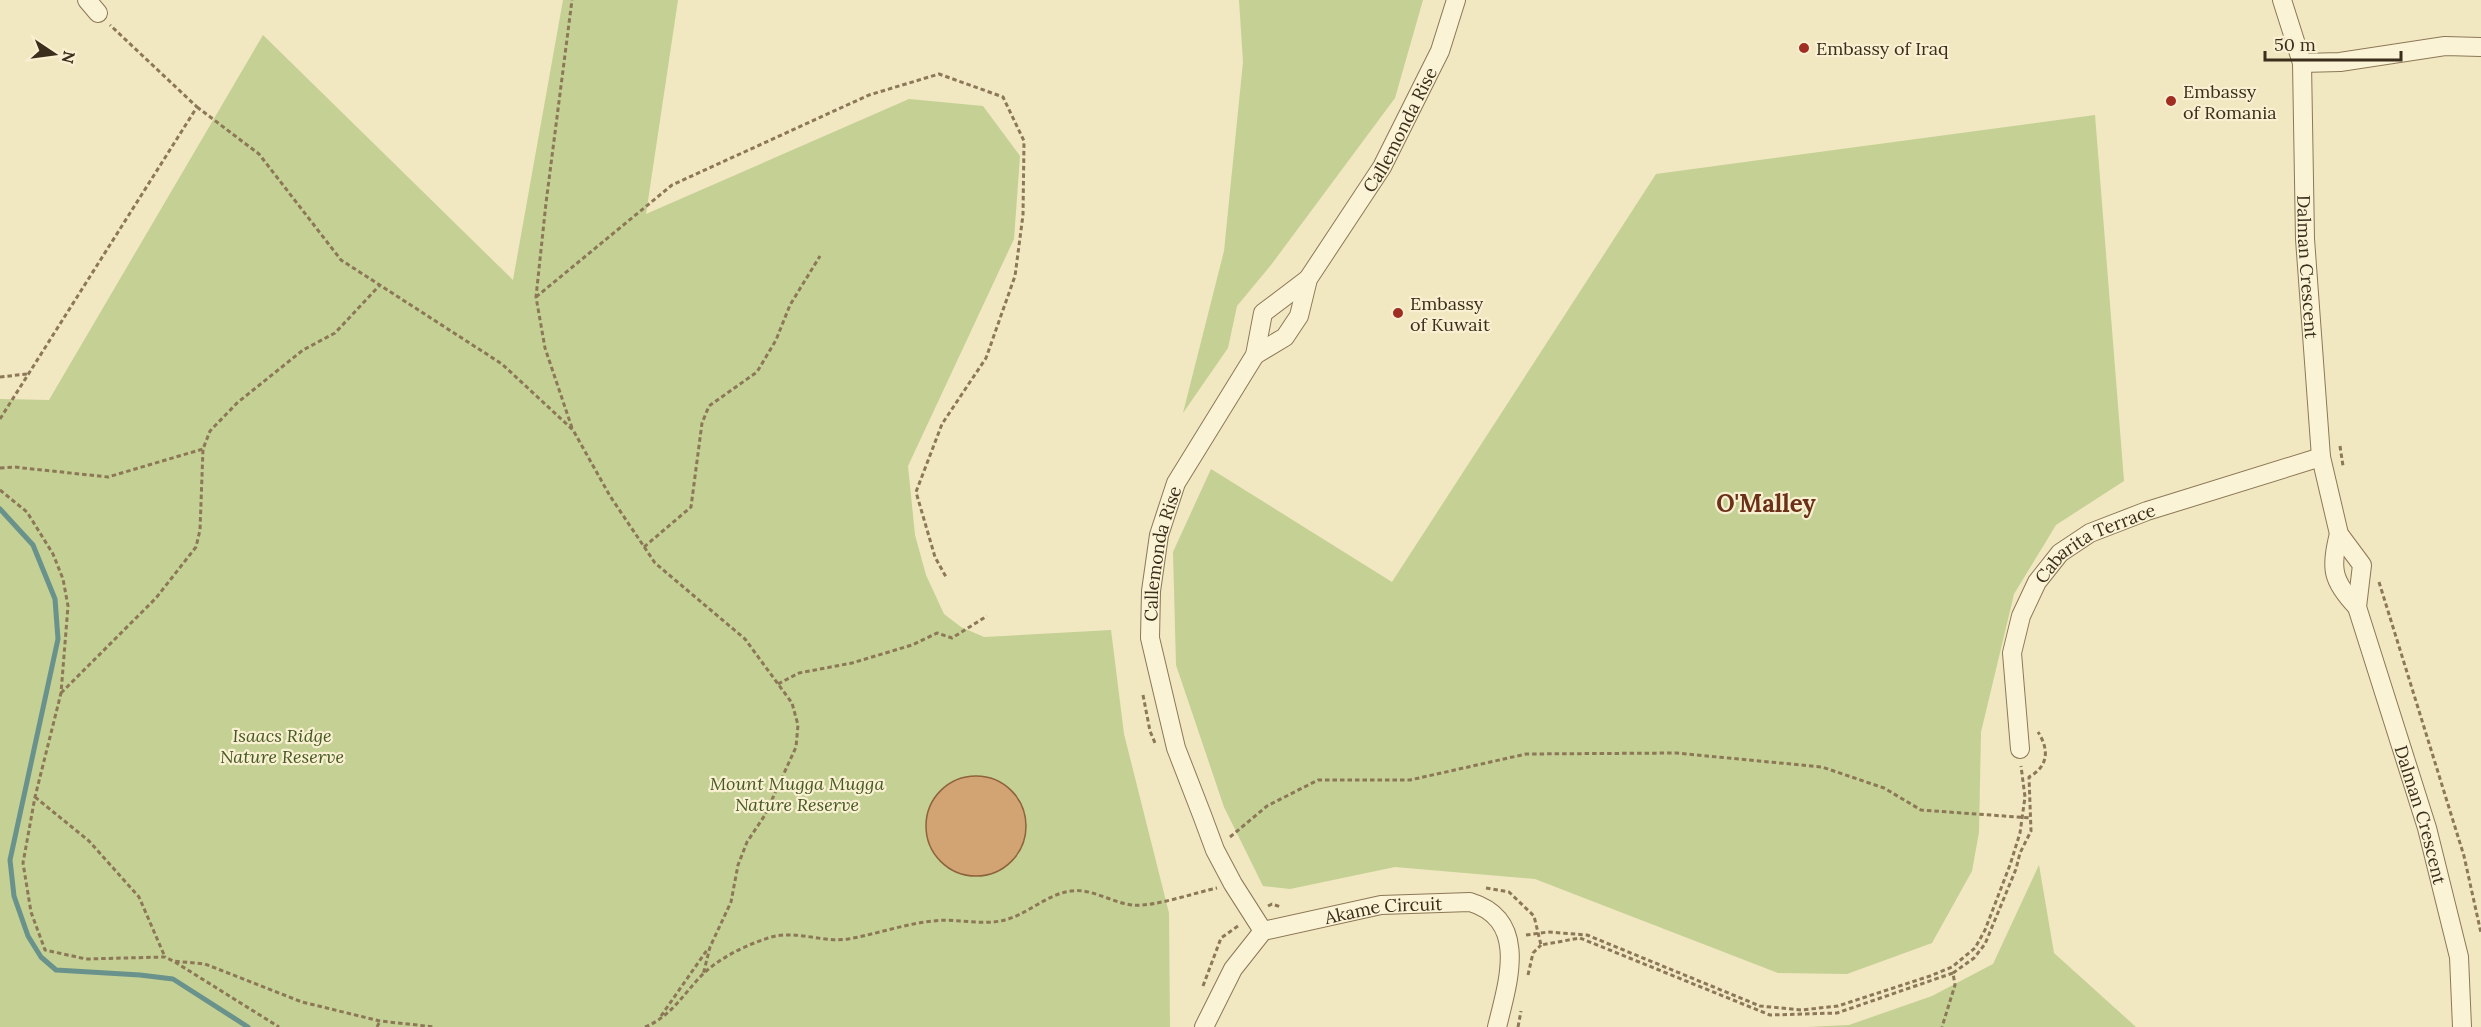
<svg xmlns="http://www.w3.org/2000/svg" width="2481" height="1027" viewBox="0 0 2481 1027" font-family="Lora,serif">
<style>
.green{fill:#c4d094}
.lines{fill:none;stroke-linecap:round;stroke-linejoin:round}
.stream{stroke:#6a928c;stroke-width:5}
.building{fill:#d3a473;stroke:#8d633b;stroke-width:1.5}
.minor-casing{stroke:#8c7857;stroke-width:20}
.path{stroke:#8c7857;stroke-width:3;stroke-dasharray:4.5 3;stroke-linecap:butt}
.minor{stroke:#fbf3d5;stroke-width:18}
.poi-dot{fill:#a02d22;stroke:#f8f0d1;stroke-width:2}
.labels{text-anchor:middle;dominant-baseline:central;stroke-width:4.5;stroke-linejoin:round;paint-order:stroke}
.poi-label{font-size:18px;fill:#3b2e1c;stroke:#f8f0d1;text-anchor:start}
.street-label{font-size:18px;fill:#3b2e1c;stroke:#f8f0d1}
.park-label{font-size:18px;font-style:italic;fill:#465921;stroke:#f8f0d1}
.district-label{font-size:24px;font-weight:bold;fill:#6b3118;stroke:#f8f0d1}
</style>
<rect width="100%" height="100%" fill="#f1e7c1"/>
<path class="green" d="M563,0H678L646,214L909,99L983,106L1020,156L1014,239L908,466L915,535L926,575L944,614L961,627L984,637L1111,630L1124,734L1169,913L1170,1027H0V399L49,400L263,35L513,280Z
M1239,0H1423L1395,98L1271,265L1237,306L1228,348L1183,413L1224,251L1243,62Z
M2095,115L2124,481L2056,525L2014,594L1981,732L1979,832L1972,871L1932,943L1847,974L1778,973L1535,879L1395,867L1290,889L1263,886L1224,807L1176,665L1173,552L1211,469L1392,582L1656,174Z
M2039,865L2054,953L2136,1027H1807L1849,1025L1932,996L1993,964Z"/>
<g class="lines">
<path class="stream" d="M0,509L33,545L55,599L58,639L10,860L14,896L28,936L41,957L56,970L140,975L173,979L248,1027"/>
</g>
<path class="building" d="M926 826a50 50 0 1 1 100 0a50 50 0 1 1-100 0Z"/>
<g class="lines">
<defs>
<g id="minor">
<path d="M87,0L98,13"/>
<path id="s1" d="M2282,0L2302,63L2305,239L2321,457L2339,534L2362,565L2357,607L2427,828L2459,957L2462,1027"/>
<path d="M2302,63L2340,62L2445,46L2481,47"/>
<path id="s2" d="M1255,355L1285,337L1299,316L1308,279L1382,167L1440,51L1456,0"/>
<path d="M2339,534C2330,568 2332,581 2357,607"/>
<path id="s3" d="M2020,749L2012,653L2021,616L2037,582L2060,553L2090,533L2147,511L2321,457"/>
<path id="s4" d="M1263,931L1233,884L1215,850L1202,815L1176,748L1150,638L1151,591L1159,535L1176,483L1255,355L1263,313L1308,279"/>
<path id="s5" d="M1204,1027L1233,969L1263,931L1381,905L1470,902C1529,920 1508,982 1497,1027"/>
</g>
</defs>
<use href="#minor" class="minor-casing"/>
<path class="path" d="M197,107L259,154L341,260L502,364L573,430L610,496L655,563L745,639L792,703L798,725L796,747L765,815L747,842L738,865L731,902L710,947L703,975
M536,297L672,185L869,95L939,74L1003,97L1024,141L1023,215L1015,276L986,358L942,424L916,492L935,557L946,577
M0,377L27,374
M0,419L197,107L110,25
M572,428L545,348L536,297L546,203L572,0
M2340,446L2343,466
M0,468L14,467L108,477L203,449
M0,490L27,512L53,554L63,579L68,606L61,693L35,797L23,863L31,912L45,950L86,959L165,957L173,961L205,964L302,1002L380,1021L435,1027
M644,547L691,507L702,423L709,406L757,372L776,340L790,305L820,256
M2379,582L2464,856L2481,933
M778,684L799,673L852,663L912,645L937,633L952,638L987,616
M61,693L156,598L196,547L200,530L203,449L210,431L237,403L303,350L335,333L379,286
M1143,695L1150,731L1155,743
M35,797L89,841L139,897L165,957
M1230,837L1267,806L1318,780H1410L1526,754L1676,753L1822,767L1884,788L1921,810L2031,818
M1486,888L1509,892L1534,916L1541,945L1580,938L1770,1015L1837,1013L1953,973L1955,985L1942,1027
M1268,906L1272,904L1281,907
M1526,935L1548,932L1587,935L1760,1006L1801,1010L1838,1006L1930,976L1952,967L1975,948L1985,930L2010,865L2020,833L2025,797L2021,766
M175,962L279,1027
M1953,973L1974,958L1985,944L2016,869L2020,853L2031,831L2029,777C2049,766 2049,749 2038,732
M1528,975L1533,953L1541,945
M1203,986L1221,938L1238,926
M661,1016L707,950
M377,1027L380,1021
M645,1027C670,1017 683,995 701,976C719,958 744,946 768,938C796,929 821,943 848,939C877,934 904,924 933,921C956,918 982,926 1005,920C1028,914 1047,894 1071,891C1092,888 1112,903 1133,905C1154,907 1194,893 1217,888
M1518,1027L1521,1011"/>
<use href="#minor" class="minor"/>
</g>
<g class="poi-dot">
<circle cx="1804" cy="48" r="6"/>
<circle cx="2171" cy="101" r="6"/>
<circle cx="1398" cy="313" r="6"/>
</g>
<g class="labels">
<g class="poi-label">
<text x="1816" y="48">Embassy of Iraq</text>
<text x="2183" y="91">Embassy<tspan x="2183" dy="21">of Romania</tspan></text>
<text x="1410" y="303">Embassy<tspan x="1410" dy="21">of Kuwait</tspan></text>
</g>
<g class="street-label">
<text stroke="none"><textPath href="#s2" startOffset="274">Callemonda Rise</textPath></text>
<text stroke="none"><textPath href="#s1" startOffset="270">Dalman Crescent</textPath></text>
<text stroke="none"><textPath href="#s3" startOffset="244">Cabarita Terrace</textPath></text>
<text stroke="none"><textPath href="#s4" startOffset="402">Callemonda Rise</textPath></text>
<text stroke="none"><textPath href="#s1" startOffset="838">Dalman Crescent</textPath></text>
<text stroke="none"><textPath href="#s5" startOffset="236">Akame Circuit</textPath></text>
</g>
<g class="park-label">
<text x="282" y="735">Isaacs Ridge<tspan x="282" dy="21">Nature Reserve</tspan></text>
<text x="797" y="783">Mount Mugga Mugga<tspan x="797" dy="21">Nature Reserve</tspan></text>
</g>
<g class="district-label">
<text x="1766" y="503">O'Malley</text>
</g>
</g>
<g transform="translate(54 54) rotate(103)" stroke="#f8f0d1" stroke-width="4.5" paint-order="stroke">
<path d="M0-4.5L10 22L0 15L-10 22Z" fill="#3b2e1c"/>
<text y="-9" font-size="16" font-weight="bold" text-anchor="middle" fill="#3b2e1c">N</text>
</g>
<path d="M2265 51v9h136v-9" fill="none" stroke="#3b2e1c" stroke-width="3"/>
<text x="2274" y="51" font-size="18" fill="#3b2e1c" stroke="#f8f0d1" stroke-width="4.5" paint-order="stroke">50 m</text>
</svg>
